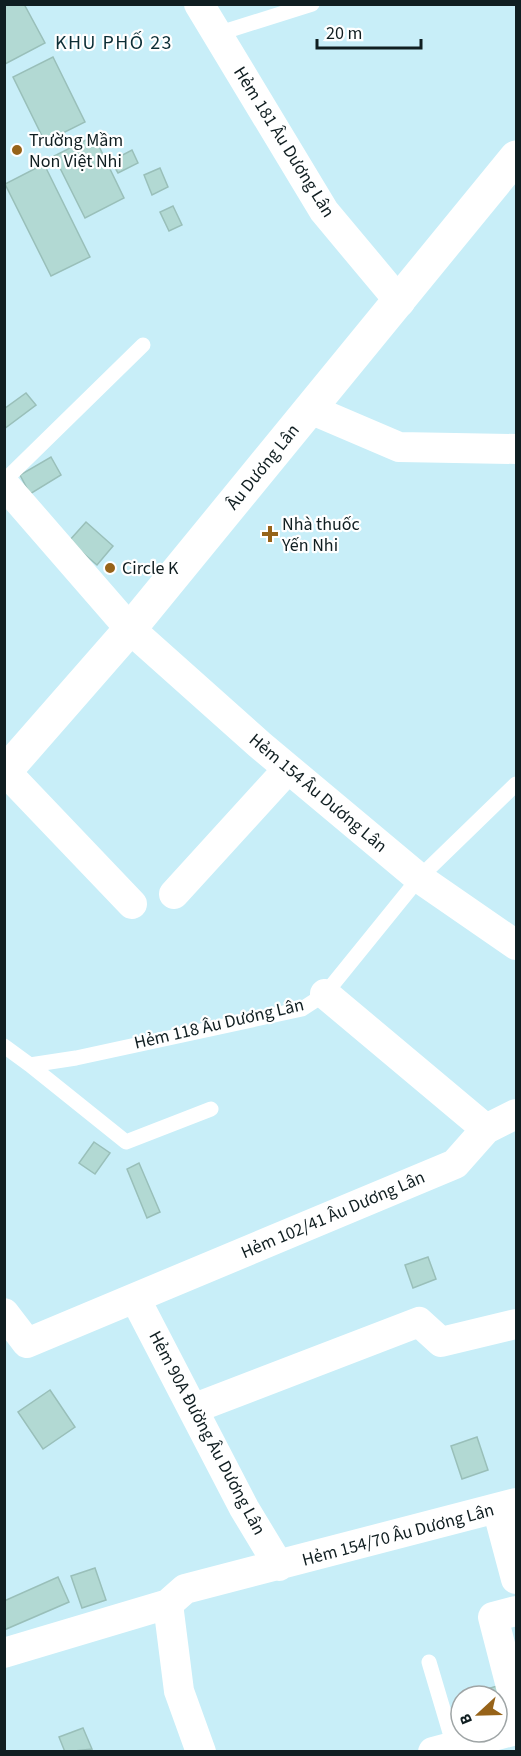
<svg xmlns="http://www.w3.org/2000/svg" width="521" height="1756" viewBox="0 0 521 1756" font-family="'Source Sans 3',sans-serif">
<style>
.building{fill:#b2d9d3;stroke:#99bfb9;stroke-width:1.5}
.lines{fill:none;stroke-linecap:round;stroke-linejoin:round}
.service{stroke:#fff;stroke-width:15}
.minor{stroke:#fff;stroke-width:30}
.tertiary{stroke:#fff;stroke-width:33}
.poi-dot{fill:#976319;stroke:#fff;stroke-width:2}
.labels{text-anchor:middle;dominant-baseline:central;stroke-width:4.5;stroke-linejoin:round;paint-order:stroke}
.poi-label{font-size:18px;fill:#101e21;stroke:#fff;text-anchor:start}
.street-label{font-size:18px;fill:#101e21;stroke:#fff}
.neighbourhood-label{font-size:20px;letter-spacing:1.5px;fill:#0b2e36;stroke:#fff}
</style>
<rect width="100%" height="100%" fill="#c8eef8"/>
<path class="building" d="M4,4H24L45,43L5,64Z
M53,57L85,122L45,142L13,77Z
M94,136L124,198L85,218L54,156Z
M132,150L138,163L118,173L111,161Z
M44,164L90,257L51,276L5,184Z
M160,168L168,187L152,195L144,175Z
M173,206L182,225L169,231L160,212Z
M26,393L36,405L4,429V409Z
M51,457L61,475L30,494L20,475Z
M86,522L113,546L97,565L69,541Z
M94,1142L110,1153L95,1174L79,1163Z
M139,1163L160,1212L147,1218L127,1169Z
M428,1257L436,1279L413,1288L405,1265Z
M50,1390L75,1427L43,1449L18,1412Z
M477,1437L488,1470L462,1479L451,1446Z
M95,1568L106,1600L82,1608L71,1576Z
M58,1577L69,1602L4,1630V1601Z
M504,1684L513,1711L497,1717V1696H489L487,1689Z
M83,1728L92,1749L65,1752L59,1737Z"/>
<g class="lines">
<path class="service" d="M217,34L312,4
M4,481L143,345
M4,1046L30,1065L76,1058L302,1009L325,994L419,878L516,784
M30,1065L126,1142L211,1109
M429,1662L454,1746"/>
<path class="minor" d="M199,4L324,211L400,302
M310,409L399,447L516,449
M4,484L130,629L260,745L419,878L516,945
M6,772L132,904
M174,894L288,769
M325,994L486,1129
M135,1298L244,1508L279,1566
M4,1313L27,1343L455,1164L486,1129L516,1114
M195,1408L419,1322L441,1342L516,1324
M497,1508L516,1579
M168,1604L179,1691L201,1752
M516,1611L493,1617L516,1706
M4,1653L168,1604L185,1589L516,1503
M433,1752L516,1730"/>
<path class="tertiary" d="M4,773L130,629L516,157"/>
</g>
<g class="poi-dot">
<circle cx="17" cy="150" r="6"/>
<path d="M267 525h6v6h6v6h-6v6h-6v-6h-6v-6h6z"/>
<circle cx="110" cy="568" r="6"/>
</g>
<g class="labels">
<g class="poi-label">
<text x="29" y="140">Trường Mầm<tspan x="29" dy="21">Non Việt Nhi</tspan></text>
<text x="282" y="524">Nhà thuốc<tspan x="282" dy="21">Yến Nhi</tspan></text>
<text x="122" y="568">Circle K</text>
</g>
<g class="street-label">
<text transform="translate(284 142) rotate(58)">Hẻm 181 Âu Dương Lân</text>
<text transform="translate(263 467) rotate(-51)">Âu Dương Lân</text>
<text transform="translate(318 793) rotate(40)">Hẻm 154 Âu Dương Lân</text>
<text transform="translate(219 1024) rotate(-13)">Hẻm 118 Âu Dương Lân</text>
<text transform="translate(333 1215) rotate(-23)">Hẻm 102/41 Âu Dương Lân</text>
<text transform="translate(207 1433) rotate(62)">Hẻm 90A Đường Âu Dương Lân</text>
<text transform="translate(398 1535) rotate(-15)">Hẻm 154/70 Âu Dương Lân</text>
</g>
<g class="neighbourhood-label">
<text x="114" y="43">KHU PHỐ 23</text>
</g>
</g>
<rect width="521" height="1756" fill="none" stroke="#101e21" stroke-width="12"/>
<g transform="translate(479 1714) rotate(248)"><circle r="28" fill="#ffffff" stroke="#9fa5a6" stroke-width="1.5"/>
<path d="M0-4.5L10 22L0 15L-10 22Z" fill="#976319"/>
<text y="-9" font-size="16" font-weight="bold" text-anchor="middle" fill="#101e21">B</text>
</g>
<path d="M317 39v9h104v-9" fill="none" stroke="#101e21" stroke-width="3"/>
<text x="326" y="39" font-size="18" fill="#101e21" stroke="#ffffff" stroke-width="4.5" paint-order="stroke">20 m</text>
</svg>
